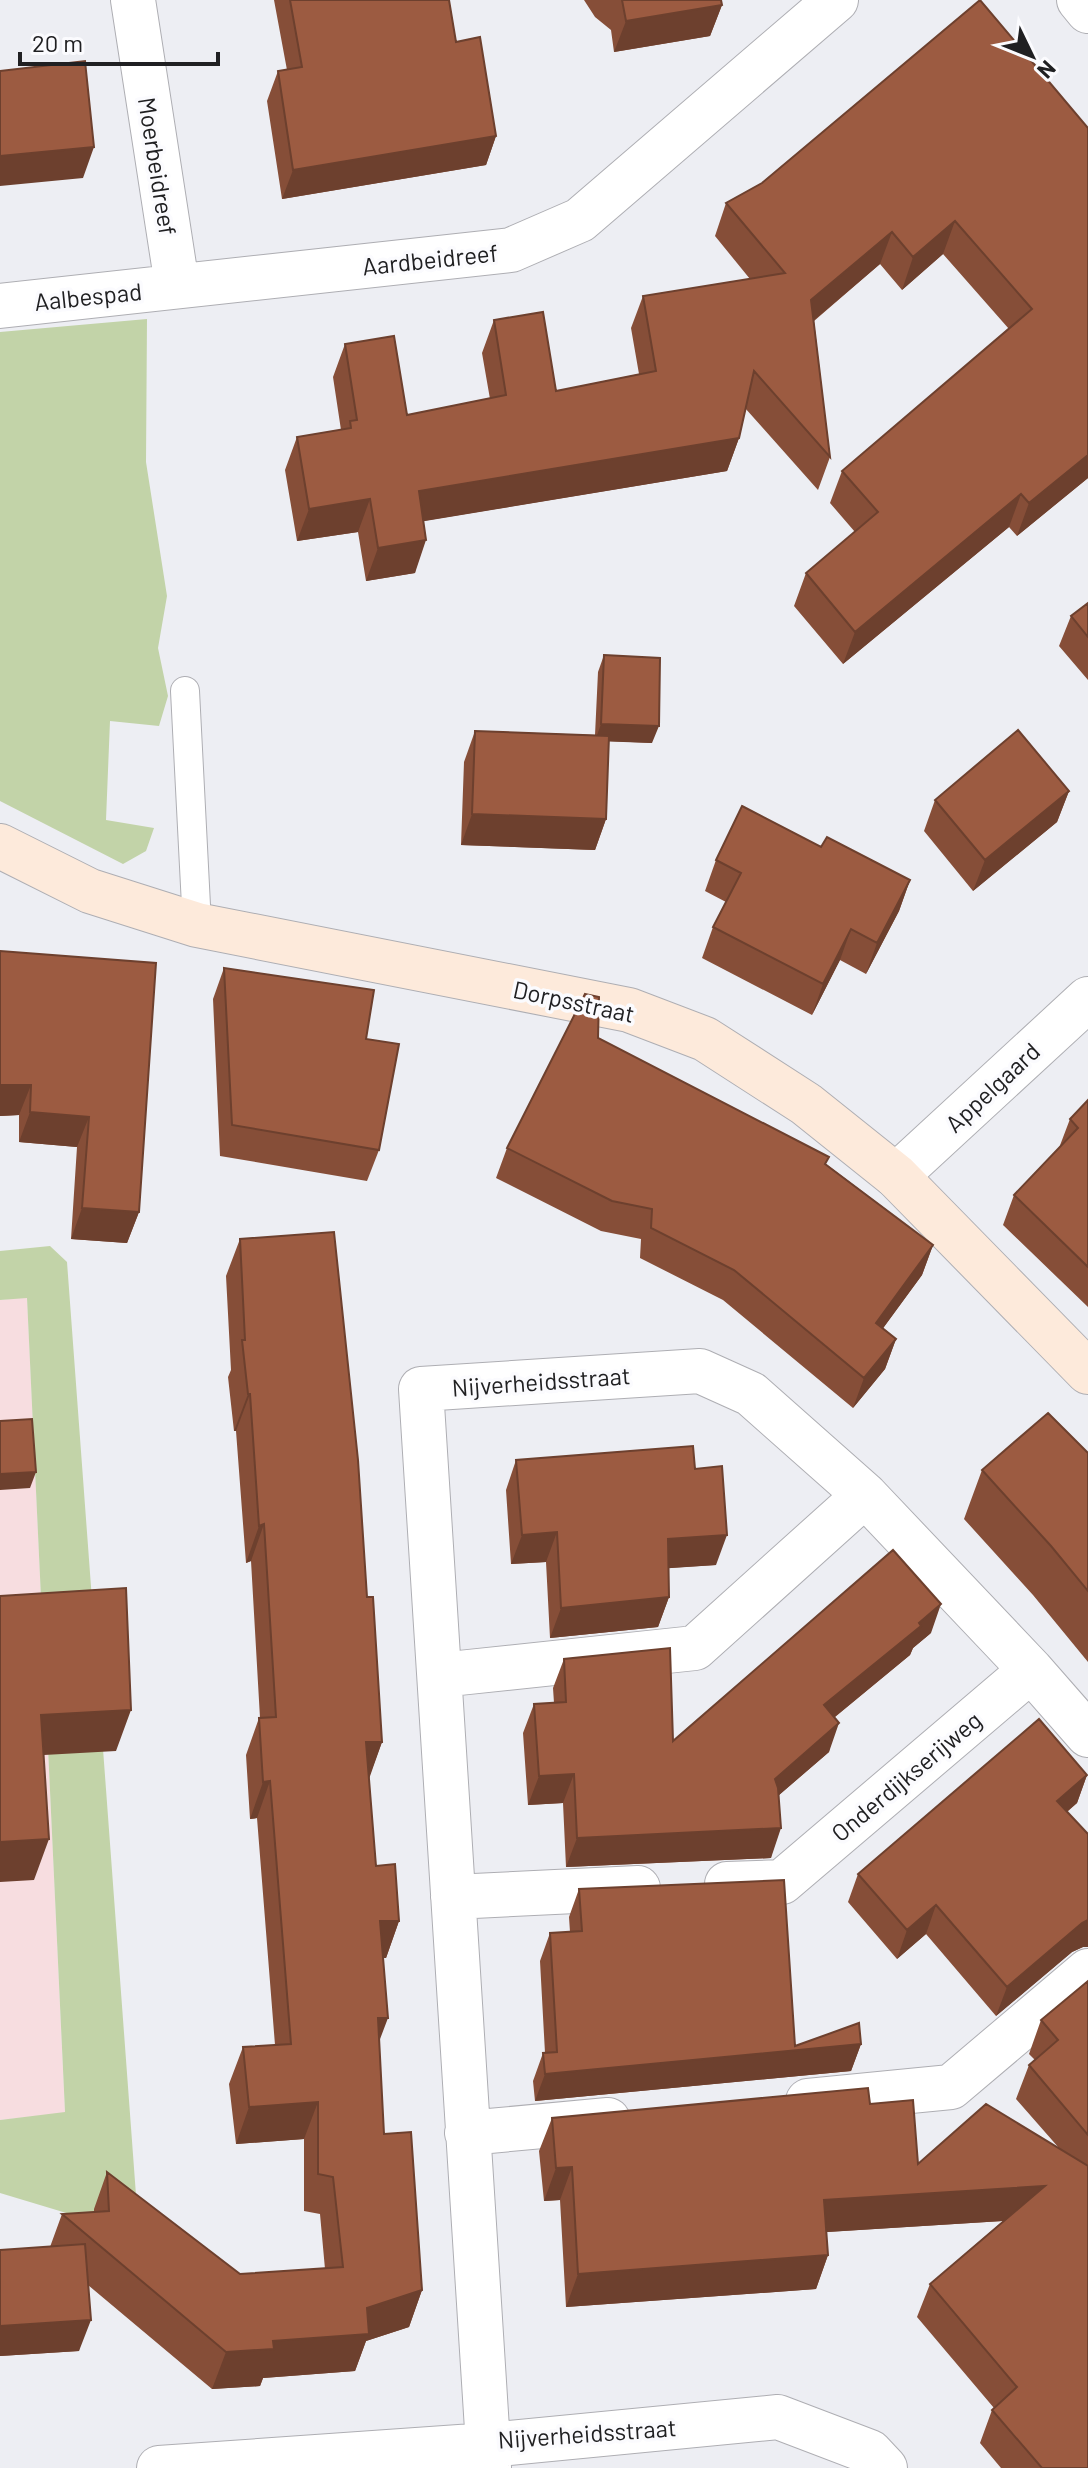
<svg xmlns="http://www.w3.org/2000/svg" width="1088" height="2468" viewBox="0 0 1088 2468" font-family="Barlow,sans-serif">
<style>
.education{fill:#f7dde0}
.green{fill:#c2d3a8}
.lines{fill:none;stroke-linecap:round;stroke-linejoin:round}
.lane-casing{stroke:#aeaeb3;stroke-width:30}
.street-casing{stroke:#aeaeb3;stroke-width:46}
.secondary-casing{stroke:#aeaeb3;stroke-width:46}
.lane{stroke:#fff;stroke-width:28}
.street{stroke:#fff;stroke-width:44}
.secondary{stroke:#fdeadb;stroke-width:44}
.wall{fill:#864e38}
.shaded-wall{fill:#6d402e}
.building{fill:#9c5b41;stroke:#6d402e;stroke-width:2}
.labels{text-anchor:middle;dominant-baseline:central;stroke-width:7;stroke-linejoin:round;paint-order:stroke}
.street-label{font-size:24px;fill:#202022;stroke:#fbfbfe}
</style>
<rect width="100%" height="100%" fill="#edeef3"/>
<path class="education" d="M27,1297L65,2113L0,2120V1300Z"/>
<path class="green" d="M147,319L146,462L167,596L158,648L168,696L159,726L110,721L106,820L154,828L146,851L123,864L0,801V332Z
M50,1246L67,1262L136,2195L83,2218L0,2193V2120L65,2112L27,1298L0,1300V1251Z"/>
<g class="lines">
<defs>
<path id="lane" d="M185,691L197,925"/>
<path id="street" d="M133,0L177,285
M1079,0L1088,11
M0,306L511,250L580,220L836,0
M896,1176L1088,999
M440,1675L695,1648L865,1495
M727,1884L782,1882L1031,1670
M453,1897L638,1888
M808,2101L951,2087L1088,1971
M467,2133L608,2120
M159,2468L488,2445L489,2468
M885,2468L870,2452L778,2417L488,2445L421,1389L700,1371L751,1394L865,1495L1031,1670L1088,1735"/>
<path id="secondary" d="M0,846L90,891L197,925L629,1010L705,1039L806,1104L896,1176L1088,1372"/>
</defs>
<use href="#lane" class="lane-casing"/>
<use href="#street" class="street-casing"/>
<use href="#secondary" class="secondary-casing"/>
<use href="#lane" class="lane"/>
<use href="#street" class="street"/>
<use href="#secondary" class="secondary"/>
</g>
<path class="wall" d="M274,0H449L456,42L496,136L486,165L282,199L267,101L278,71L287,70Z
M584,0H721L722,5L710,36L614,52L611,30L595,17Z
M980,0L1088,478L1017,536L1009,527L843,664L794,606L806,573L855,532L830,503L842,471L1009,329L943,254L902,290L880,264L814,321L830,457L818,490L745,408L739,438L727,471L423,521L415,573L366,581L358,532L297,541L285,470L297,437L341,430L333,377L345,344L407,415L490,399L482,353L494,320L556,391L639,374L631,328L643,296L750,279L715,236L726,203L762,183Z
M1088,603V680L1059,646L1071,616Z
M604,655L652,743L609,741L606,819L595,850L461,845L464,762L475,731L595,735L598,672Z
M1069,791L1057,822L973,891L924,831L935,800Z
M821,847L910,880L899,911L866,974L840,960L812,1015L702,958L713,927L726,902L705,891L716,860Z
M0,951L139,1212L127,1243L71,1239L77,1147L19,1142V1115L0,1116Z
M224,968L366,1039L379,1150L367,1181L220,1156L213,999Z
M1088,1100V1307L1003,1225L1014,1195L1059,1148L1070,1119Z
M507,1148L826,1164L933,1245L922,1275L883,1328L896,1339L885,1369L853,1408L723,1300L640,1258L641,1239L601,1231L496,1178Z
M240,1239L367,1597L382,1742L369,1777L376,1866L399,1921L386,1958H383L379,2040L384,2134L422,2290L409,2327L366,2341L355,2371L263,2378L260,2386L212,2389L88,2285L79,2351L0,2356V2250L50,2247L62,2214L94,2212V2209L107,2172L240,2274L325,2269L320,2214L304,2211V2139L236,2144L229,2084L243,2047L275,2045L257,1818L250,1819L246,1755L259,1718H260L251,1561L246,1563L236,1431H234L228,1377L231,1370L226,1276Z
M1088,1453V1662L1033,1595L964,1519L982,1470Z
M516,1460L695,1469L716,1565L668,1568L669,1597L658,1627L550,1638L546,1562L511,1564L506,1490Z
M931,1633L913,1648L910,1655L835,1717L829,1752L779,1795L771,1858L566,1867L563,1803L528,1805L523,1733L534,1704L554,1703L553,1688L564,1659L673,1741Z
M1087,1775L1077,1803L1067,1812L1088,1834V1947H1083L1072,1952L996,2016L926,1934L897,1959L848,1902L858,1874Z
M579,1889L795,2046L861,2044L851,2071L535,2101L533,2081L543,2053H545L540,1961L550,1933L570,1932L569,1917Z
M1088,1981V2468H1001L980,2443L992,2410L994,2408L917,2317L930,2284L1003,2221L826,2232L828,2255L816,2289L566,2307L560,2200L544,2201L539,2151L552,2118L870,2104L918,2164L1059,2148L1016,2099L1029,2065L1035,2060L1029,2054L1041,2020Z"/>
<path class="shaded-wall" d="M722,5L710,36L614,52L626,21Z
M496,136L486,165L282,199L293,170Z
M94,147L83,178L0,186V156Z
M955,221L943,254L902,290L913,257Z
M892,232L880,264L799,333L811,300Z
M739,438L727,471L407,524L419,491Z
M1088,455V478L1017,536L1029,503Z
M1021,494L1009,527L843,664L855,632Z
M370,499L358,532L297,541L309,509Z
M426,540L415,573L366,581L378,548Z
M601,724L659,726L652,743L595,741Z
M1069,791L1057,822L973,891L985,860Z
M472,814L606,819L595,850L461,845Z
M910,880L899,911L866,974L877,943Z
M851,929L840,960L812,1015L823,984Z
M0,1085H31L19,1115L0,1116Z
M30,1112L89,1117L77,1147L19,1142Z
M82,1208L139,1212L127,1243L71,1239Z
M933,1245L922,1275L865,1353L876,1323Z
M896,1339L885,1369L853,1408L864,1378Z
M248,1394H250L236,1431H234Z
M36,1472L30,1488L0,1490V1474Z
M264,1524L251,1561L246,1563L259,1526Z
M557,1532L546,1562L511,1564L522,1535Z
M727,1535L716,1565L657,1569L668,1539Z
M669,1597L658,1627L550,1638L561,1608Z
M941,1604L931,1633L913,1648L910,1655L814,1734L824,1705Z
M131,1710L116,1751L26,1756L41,1715Z
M839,1723L829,1752L764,1808L775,1779Z
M366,1742H382L369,1779Z
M574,1774L563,1803L528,1805L539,1776Z
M1087,1775L1077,1803L1046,1829L1057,1801Z
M270,1781L257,1818L250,1819L263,1782Z
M781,1828L771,1858L566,1867L577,1838Z
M49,1839L34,1880L0,1882V1842Z
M936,1905L926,1934L897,1959L907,1930Z
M1088,1920V1947H1083L1072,1952L996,2016L1007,1987L1082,1923Z
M380,1921H399L386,1958H367Z
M378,2018H388L374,2055Z
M861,2044L851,2071L535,2101L545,2074Z
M318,2102L304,2139L236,2144L249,2107Z
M572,2167L560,2200L544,2201L556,2168Z
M1045,2186L1032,2219L812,2233L824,2200Z
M828,2255L816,2289L566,2307L578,2274Z
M422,2290L409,2327L366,2341L355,2371L263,2378L260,2386L212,2389L226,2352Z
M91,2320L79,2351L0,2356V2326Z"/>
<path class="building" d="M290,0H449L456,42L480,37L496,136L293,170L278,71L302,67Z
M622,0H721L722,5L626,21Z
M980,0L1088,128V455L1029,503L1021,494L855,632L806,573L878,512L842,471L1032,309L955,221L913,257L892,232L811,300L830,457L754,371L739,438L419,491L426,540L378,548L370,499L309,509L297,437L351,428L350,421L357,420L345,344L394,336L407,415L506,395L494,320L543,312L556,391L656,371L643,296L785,273L726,203L762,183Z
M85,61L94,147L0,156V71Z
M1088,603V637L1071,616Z
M604,655L660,658L659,726L601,724Z
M1018,730L1069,791L985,860L935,800Z
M475,731L609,736L606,819L472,814Z
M742,806L821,847L827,837L910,880L877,943L851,929L823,984L713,927L741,873L716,860Z
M0,951L156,963L139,1212L82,1208L89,1117L30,1112L31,1085H0Z
M224,968L374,990L366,1039L399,1044L379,1150L232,1125Z
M585,994L599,997L598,1038L829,1157L825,1164L933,1245L876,1323L896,1339L864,1378L734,1270L651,1228L652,1209L612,1201L507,1148Z
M1088,1100V1267L1014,1195L1078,1128L1070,1119Z
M334,1232L358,1460L367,1597H373L382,1742H366L376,1866L395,1864L399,1921H380L388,2018H378L384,2134L411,2132L422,2290L367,2308L369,2334L273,2341L274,2349L226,2352L62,2214L109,2211L107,2172L240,2274L343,2267L333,2177L318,2174V2102L249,2107L243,2047L291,2044L270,1781L263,1782L259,1718L276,1717L264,1524L259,1526L250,1394H248L242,1340H245L240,1239Z
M1048,1413L1088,1453V1591L1051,1546L982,1470Z
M32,1419L36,1472L0,1474V1421Z
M693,1446L695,1469L722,1466L727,1535L668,1539L669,1597L561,1608L557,1532L522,1535L516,1460Z
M893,1550L941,1604L919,1623L921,1626L824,1705L839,1723L775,1779L778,1788L781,1828L577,1838L574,1774L539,1776L534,1704L566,1702L564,1659L670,1648L673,1741Z
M126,1588L131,1710L41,1715L49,1839L0,1842V1596Z
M1039,1719L1087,1775L1057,1801L1088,1834V1920L1082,1923L1007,1987L936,1905L907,1930L858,1874Z
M784,1880L795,2046L859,2023L861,2044L545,2074L543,2053L557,2052L550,1933L582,1931L579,1889Z
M1088,1981V2135L1029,2065L1058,2040L1041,2020Z
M868,2088L870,2104L913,2100L918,2164L986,2104L1088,2166V2468H1042L992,2410L1017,2387L930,2284L1045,2186L824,2200L828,2255L578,2274L572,2167L556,2168L552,2118Z
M85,2244L91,2320L0,2326V2250Z"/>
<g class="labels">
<g class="street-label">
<text transform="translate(158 166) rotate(81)">Moerbeidreef</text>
<text transform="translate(430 259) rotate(-6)">Aardbeidreef</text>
<text transform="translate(88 296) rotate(-6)">Aalbespad</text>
<text transform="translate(574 1001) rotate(12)">Dorpsstraat</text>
<text transform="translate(992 1087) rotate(-43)">Appelgaard</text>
<text transform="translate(541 1381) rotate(-4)">Nijverheidsstraat</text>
<text transform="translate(906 1776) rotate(-40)">Onderdijkserijweg</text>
<text transform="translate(587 2433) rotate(-4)">Nijverheidsstraat</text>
</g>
</g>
<g transform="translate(1032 56) rotate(133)" stroke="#fbfbfe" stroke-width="6" paint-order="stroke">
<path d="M0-6L14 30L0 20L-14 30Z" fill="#202022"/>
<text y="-12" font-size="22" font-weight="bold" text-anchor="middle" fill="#202022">N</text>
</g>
<path d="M20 52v12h198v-12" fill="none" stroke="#202022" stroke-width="4"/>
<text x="32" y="52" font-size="24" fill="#202022" stroke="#fbfbfe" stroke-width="6" paint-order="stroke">20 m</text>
</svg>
